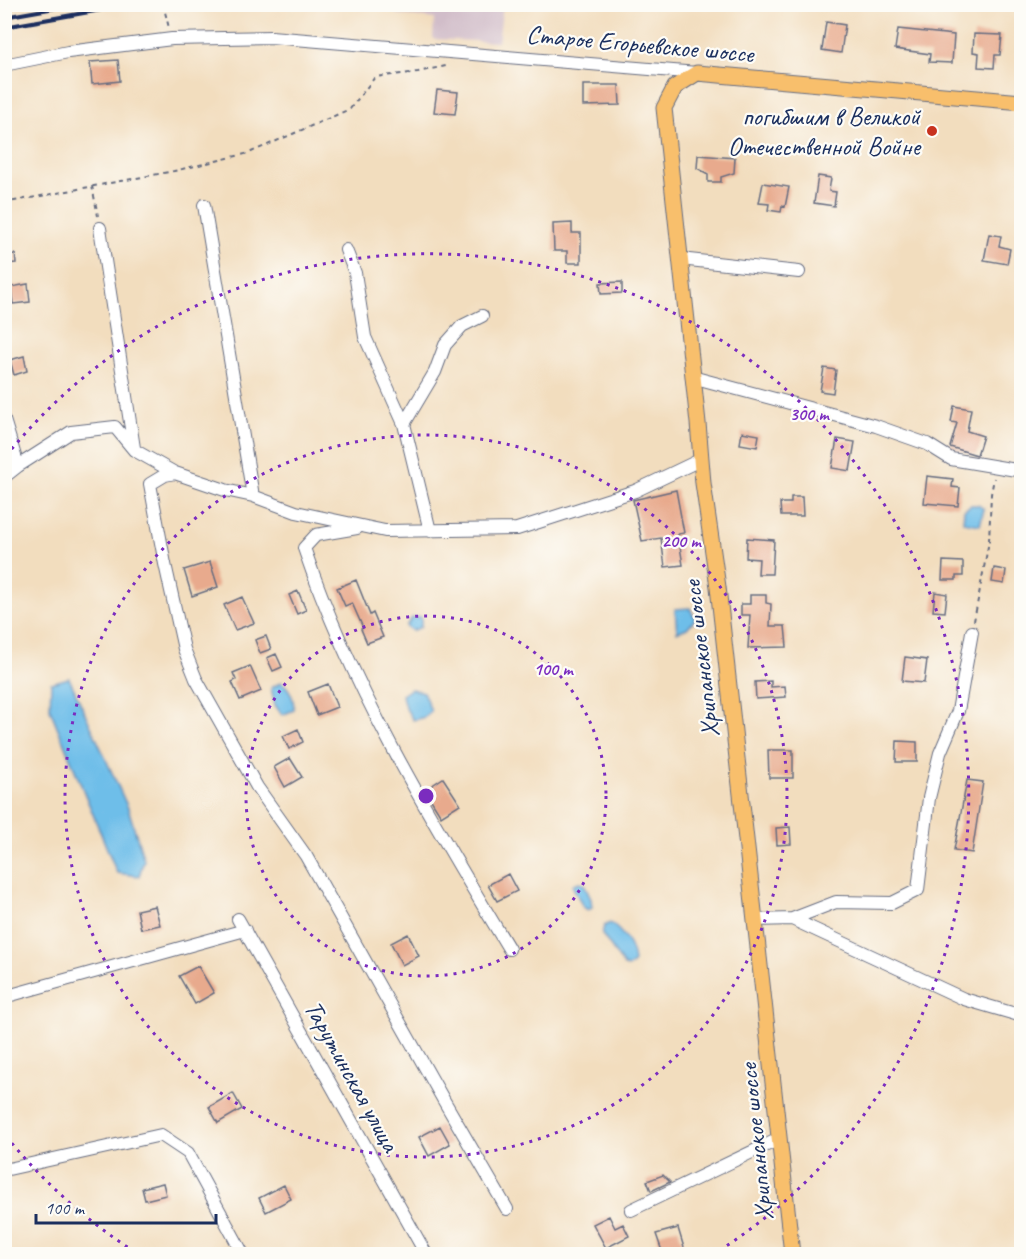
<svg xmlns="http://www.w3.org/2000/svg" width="1026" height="1259" viewBox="0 0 1026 1259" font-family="Caveat,sans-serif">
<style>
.industrial{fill:#d1bdc9}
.water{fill:#6ebee9;stroke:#4476a4;stroke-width:1.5}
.building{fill:#e8aa8d}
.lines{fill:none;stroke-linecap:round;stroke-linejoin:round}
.minor-casing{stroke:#666c80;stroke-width:14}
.major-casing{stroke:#666c80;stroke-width:17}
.path{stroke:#666c80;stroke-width:2;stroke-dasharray:4.5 4.5;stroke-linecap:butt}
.minor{stroke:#fff;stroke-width:12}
.major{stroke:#f8bf6c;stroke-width:15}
.rail{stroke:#1b2f5e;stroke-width:4}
.ring{fill:none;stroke:#7b2cbf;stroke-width:3;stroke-dasharray:3 6}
.poi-dot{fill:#c8321e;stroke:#fdfcf7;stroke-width:2}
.labels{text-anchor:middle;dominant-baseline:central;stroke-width:4.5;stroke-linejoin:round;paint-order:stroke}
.street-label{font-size:26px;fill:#1b2f5e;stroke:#fdfcf7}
.poi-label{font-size:26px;fill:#1b2f5e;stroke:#fdfcf7;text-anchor:end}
.centre{fill:#7b2cbf;stroke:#fdfcf7;stroke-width:3}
.ring-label{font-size:18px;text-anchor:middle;font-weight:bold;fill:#7b2cbf;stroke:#fdfcf7;stroke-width:4.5;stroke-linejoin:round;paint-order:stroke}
</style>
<rect width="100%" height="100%" fill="#fdfcf7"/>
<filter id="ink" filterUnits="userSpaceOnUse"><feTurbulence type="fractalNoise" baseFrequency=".0167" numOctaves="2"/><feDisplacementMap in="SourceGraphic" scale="12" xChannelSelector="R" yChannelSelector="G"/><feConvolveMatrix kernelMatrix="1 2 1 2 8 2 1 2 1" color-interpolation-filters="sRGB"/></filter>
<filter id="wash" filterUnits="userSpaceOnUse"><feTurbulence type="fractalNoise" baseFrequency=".008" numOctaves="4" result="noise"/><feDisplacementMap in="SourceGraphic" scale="24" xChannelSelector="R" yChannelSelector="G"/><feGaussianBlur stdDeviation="1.35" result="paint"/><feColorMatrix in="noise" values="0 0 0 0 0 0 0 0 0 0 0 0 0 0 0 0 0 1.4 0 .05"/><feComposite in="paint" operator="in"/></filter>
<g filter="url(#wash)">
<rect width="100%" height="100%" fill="#f2ddbe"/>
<path class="industrial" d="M394,5H503L498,42L433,39L434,19L396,14Z"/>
<path class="water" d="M971,505H978L984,509L980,525L963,522L964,510Z
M690,608L695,619L687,628L677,632L675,609Z
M421,617V627L412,631L406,626L412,618Z
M69,678L128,808L144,860L139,876L117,873L50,709L51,683Z
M281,682C290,688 294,699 294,710L282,715L275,705L271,688Z
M411,689L423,692L431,711L425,717L413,720L405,707L402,695Z
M579,882L584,884L591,899L592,908L588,910L583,907L572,885Z
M610,923C623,932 633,946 634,962L629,967L624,966L602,934L604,926Z"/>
<g id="blocks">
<path class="building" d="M826,22L845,25L841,53L822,50Z
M898,29L954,35L952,63L929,62L930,54L895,49Z
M974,34L1002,35L1000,55H995L994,68L978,67L979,53L973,52Z
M118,60L120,81L92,84L90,62Z
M583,85H619L620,105L583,106Z
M437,90L458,92L455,114L434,112Z
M698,155L735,158L734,173L721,177V182H708V174L697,168Z
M818,176L831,178L829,191L836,192L834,206L814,203Z
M763,183L789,187L785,207L782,206L781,212L768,210L769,204L759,203Z
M572,223V233H581V263H567V251H554L553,224Z
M989,234L1001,236L999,246L1010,249L1007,264L984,260Z
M15,254L16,263L4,264V255Z
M622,282V293L601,294L600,283Z
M28,284L30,302L13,304L11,287Z
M24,356L27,371L14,375L10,360Z
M824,368L836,370L833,393L820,391Z
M954,406L971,409L967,431L983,436L977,455L950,447L957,423L951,422Z
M742,432L759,435L757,447L740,444Z
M837,439L855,442L850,471L832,468Z
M927,476L953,479L952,487L960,488L958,506L924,503Z
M676,490L684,533L678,534L683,565L665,567L661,538L642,541L633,500Z
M791,497H802L803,516H781L780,503H791Z
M747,538L774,540L772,574H758L759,559L746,558Z
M943,561L963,562V576H956V580H942Z
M210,562L218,587L192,596L184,570Z
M994,568L1006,570L1004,584L992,582Z
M356,580L370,615L373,613L383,637L367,643L361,629L363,628L352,603L345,606L337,588Z
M298,591L306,610L297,614L289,595Z
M935,592L947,594L945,612L933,611Z
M750,595H766V603L771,604L770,626H785L787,647L748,648L750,615H741V604H750Z
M242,597L254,623L235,630L224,605Z
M266,636L271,649L260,653L255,640Z
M276,654L282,667L273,671L267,658Z
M905,657L927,660L924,683L902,681Z
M250,666L261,691L240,700L232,682L236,680L233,673Z
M771,681V687L785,686L786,697L756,699L755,682Z
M328,684L337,707L317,715L308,692Z
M298,729L303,742L289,749L283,736Z
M897,741L917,742V762H896Z
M768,750H793V778H769Z
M290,758L302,777L285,787L274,767Z
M443,778L460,804L441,816L425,790Z
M967,780L983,782L972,853L954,850Z
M790,827L791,844L777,845L776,828Z
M508,874L517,891L497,901L488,885Z
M155,906L160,925L141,929L137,910Z
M408,934L419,956L402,965L391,943Z
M198,966L214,993L195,1004L179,976Z
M233,1093L242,1109L218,1123L209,1107Z
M440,1126L450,1144L429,1156L419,1137Z
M663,1175L670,1182L651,1191L647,1181Z
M163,1183L166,1195L145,1200L142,1188Z
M284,1185L291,1199L266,1212L259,1198Z
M609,1216L615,1228L623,1224L629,1236L606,1248L593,1224Z
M678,1228L685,1251L674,1254H663L656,1234Z"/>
</g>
</g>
<g filter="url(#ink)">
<use href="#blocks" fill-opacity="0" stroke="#666c80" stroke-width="1.5"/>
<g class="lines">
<defs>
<path id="minor" d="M4,65L68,52L172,39L271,37L697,73
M204,205L253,496
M100,228L134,448
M346,250L355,273L365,337L404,424L430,531
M680,259L799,272
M692,377L876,426L927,444L951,459L1022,471
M4,420L18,466
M404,424L435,372L445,345L462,326L482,316
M175,473L165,475L150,484L165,564L184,649L196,679L257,787L306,856L443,1099L507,1209
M4,477L18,466L71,432L115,427L134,450L175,473L225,490L253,496L296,512L385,531L517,529L635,491L702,459
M357,528L316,535L304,548C352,690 432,821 509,949
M238,919L426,1254
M792,919L964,999L1022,1016
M755,920L792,919L836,902L892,903L918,890L929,798L940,753L958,711L972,632
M4,997L245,930
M4,1170L161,1135L188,1153L243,1254
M631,1210L779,1139"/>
<path id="major" d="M792,1254L718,587L703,483L698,423L664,108L675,87L697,73L1022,102"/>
</defs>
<use href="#minor" class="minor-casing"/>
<use href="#major" class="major-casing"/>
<path class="path" d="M163,4L169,28
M92,186L98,216
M4,203L174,171L249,153L350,109L375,77L418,72L450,65
M974,621L989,541L991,494L994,478"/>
<use href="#minor" class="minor"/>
<use href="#major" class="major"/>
<path class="rail" d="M4,17L78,4
M4,27L135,4"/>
</g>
</g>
<g class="ring">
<circle cx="426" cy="796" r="180"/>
<circle cx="426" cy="796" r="361"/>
<path d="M135 1252A541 541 0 0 1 6 1136M6 456A541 541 0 1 1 717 1252"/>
</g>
<circle class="poi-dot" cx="932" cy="131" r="6"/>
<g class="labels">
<g class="street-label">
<text transform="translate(640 44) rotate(5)">Старое Егорьевское шоссе</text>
<text transform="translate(701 659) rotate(-97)">Хрипанское шоссе</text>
<text transform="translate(352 1076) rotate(61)">Тарутинская улица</text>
<text transform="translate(756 1142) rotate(-96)">Хрипанское шоссе</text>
</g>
<g class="poi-label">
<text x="920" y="116">погибшим в Великой<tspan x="920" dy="30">Отечественной Войне</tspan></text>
</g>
</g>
<circle cx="426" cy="796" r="9" class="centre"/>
<g class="ring-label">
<text x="809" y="420">300 m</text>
<text x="681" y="547">200 m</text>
<text x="553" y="675">100 m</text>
</g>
<rect width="1026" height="1259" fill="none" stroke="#fdfcf7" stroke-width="24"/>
<path d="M36 1214v9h180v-9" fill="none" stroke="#1b2f5e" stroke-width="3"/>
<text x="45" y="1214" font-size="18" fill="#1b2f5e" stroke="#fdfcf7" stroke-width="4.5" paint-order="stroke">100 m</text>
</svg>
